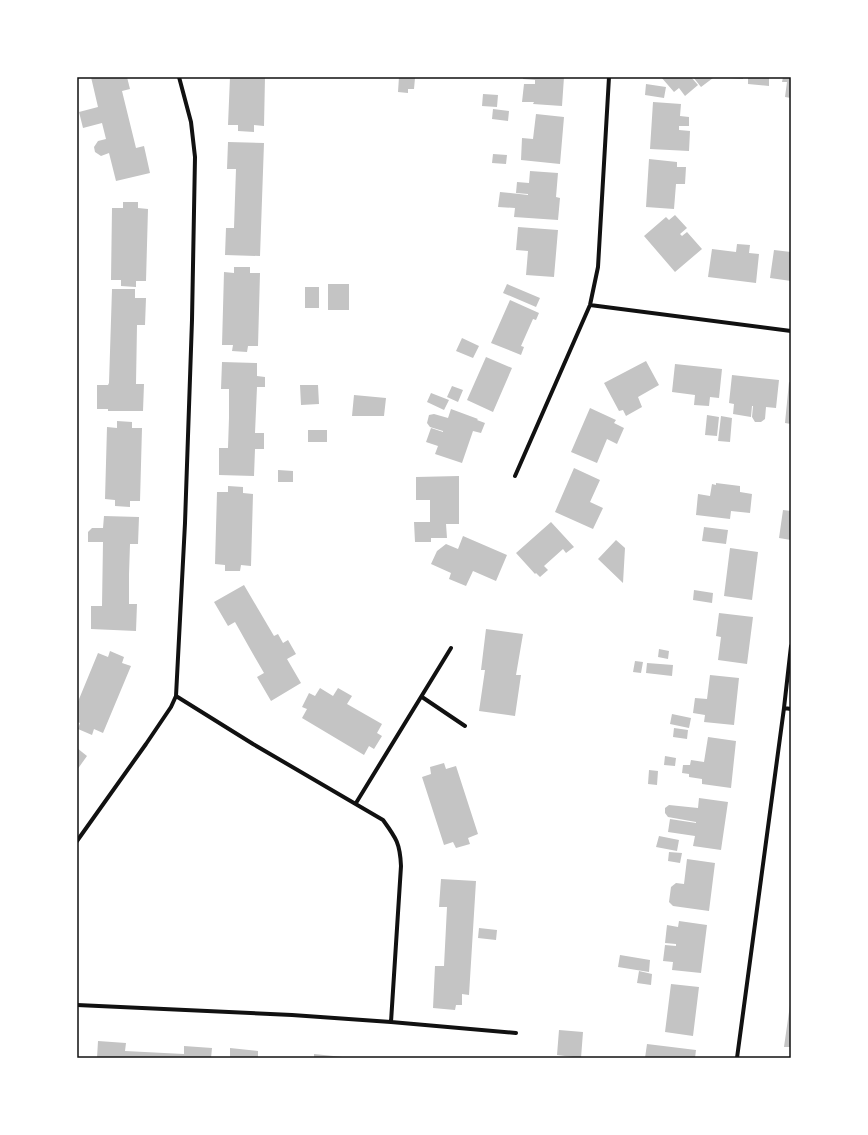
<svg xmlns="http://www.w3.org/2000/svg" width="868" height="1135" viewBox="0 0 868 1135" font-family="Roboto,sans-serif">
<style>
.building{fill:#c4c4c4}
.lines{fill:none;stroke-linecap:round;stroke-linejoin:round}
.minor{stroke:#111;stroke-width:4}
.neatline{fill:none;stroke:#111;stroke-width:1.5}
</style>
<rect width="100%" height="100%" fill="#fff"/>
<path class="building" d="M91,77H127L130,89L122,91L136,148L144,146L150,173L116,181L109,153L101,156L95,152L94,147L98,141L106,139L102,123L83,128L79,112L98,107Z
M230,77H265L264,126L254,125V132L238,131V125H228Z
M399,77L415,78L414,89H408V93L398,92Z
M523,77H564L562,106L533,104L534,102H522L524,84H535V80L523,79Z
M661,77H691L698,85L685,96L679,88L674,92Z
M693,77H712L713,78L701,87Z
M730,77H743V79L730,78Z
M748,77H769V86L748,84Z
M783,77H791V98L785,97L787,82H782Z
M646,84L666,87L664,98L645,95Z
M483,94L498,95L497,107L482,106Z
M653,102L681,104L680,116L689,117V126H679V130L690,131L689,151L650,149Z
M493,109L509,111L508,121L492,119Z
M536,114L564,117L560,164L521,160L522,138L533,139Z
M228,142L264,143L260,256L225,255L226,228H234L235,198L236,169H227Z
M493,154L507,155L506,164L492,163Z
M649,159L677,162V167H686L685,184H676L674,209L646,207Z
M530,171L558,173L556,197L560,198L558,220L514,217L515,208L498,207L500,192L528,195V194L516,193L517,182L529,183Z
M123,202H138V208L148,209L146,281H136V287L121,286V280H111L112,208H123Z
M675,215L687,228L680,234L682,236L687,232L702,249L675,272L644,236L666,217L669,220Z
M518,227L558,230L554,277L526,275L528,251L516,250Z
M737,244L750,245L749,253L759,254L756,283L708,277L712,249L736,252Z
M774,250L791,252V281L770,278Z
M234,267H250V273H260L258,346H248L247,352L232,351L233,345H222L224,272L234,273Z
M328,284H349V310H328Z
M507,284L540,298L536,307L503,293Z
M305,287H319V308H305Z
M112,289H135V298H146L145,325H137L136,384H144L143,411H108V409H97V385H108L109,383Z
M510,300L539,313L536,320L533,319L521,346L524,347L521,355L491,343Z
M462,338L479,346L473,358L456,351Z
M486,357L512,368L493,412L467,400Z
M646,361L659,385L638,397L642,407L626,416L623,410L619,411L604,383Z
M222,362L257,363V376L265,377V387H257L255,433H264V449H255L254,476L219,475V448H228L229,418V389H221Z
M675,364L722,369L719,398L710,397L709,406L694,405L695,395L672,392Z
M732,375L779,380L776,408L766,407L765,419L761,422H755L752,417L753,406H752L751,417L733,414L734,404L729,403Z
M789,382L791,383V424L785,423Z
M300,385H318L319,404L301,405Z
M452,386L463,390L458,402L447,397Z
M431,393L449,400L444,410L427,402Z
M354,395L386,398L384,416H352Z
M590,408L616,420L614,423L624,428L617,444L607,439L597,463L571,452Z
M451,409L478,419L477,420L485,423L481,433L473,431L462,463L435,454L438,446L426,442L431,428L443,432V431L430,427L427,423L429,415L434,414L448,418Z
M707,415L719,417L717,436L705,435Z
M721,416L732,418L730,442L718,441Z
M117,421L132,422V428H142L140,501H130V507L115,506V500L105,499L107,427L117,428Z
M308,430H327V442H308Z
M574,468L600,480L590,502L603,508L593,529L555,512Z
M278,470L293,471V482H278Z
M459,476V524H446L447,538H431V542H415L414,522H430V500H416V477Z
M716,483L740,486V492L752,494L750,513L731,511L730,519L696,515L698,494L710,496L712,484L716,485Z
M228,486L243,487V493L253,494L251,566L241,565L240,571H225V565L215,564L217,492H228Z
M783,510L791,511V540L779,538Z
M104,516L139,517L138,544H130L129,574V604H137L136,631L91,629V606H102L103,542H88V532L92,528H103Z
M551,522L574,547L566,553L563,549L544,566L548,570L540,577L536,573L535,574L516,553Z
M704,527L728,530L726,544L702,541Z
M463,536L507,555L496,581L473,571L466,586L449,579L451,573L431,564L437,551L446,544L458,549Z
M616,540L625,548L623,583L598,559Z
M730,548L758,552L752,600L724,596Z
M244,585L274,636L278,634L283,643L288,640L296,654L287,659L301,683L271,701L257,677L264,673L249,647L235,622L228,626L214,602Z
M694,590L713,593L712,603L693,600Z
M719,613L753,617L747,664L718,660L721,637L716,636Z
M486,629L523,634L516,675H521L515,716L479,711L485,670H481Z
M659,649L669,651L668,659L658,657Z
M110,651L124,657L122,663L131,666L103,733L94,729L92,735L78,729L80,723L77,722V704L98,653L108,657Z
M635,661L643,662L641,673L633,672Z
M647,663L673,665L672,676L646,673Z
M710,675L739,678L734,725L704,722L705,715L693,713L695,698L707,699Z
M320,688L333,696L338,688L352,696L347,704L382,724L377,733L382,736L374,749L369,746L364,755L302,718L307,709L302,707L309,693L315,696Z
M672,714L691,718L689,728L670,724Z
M674,728L688,730L687,739L673,737Z
M708,737L736,741L731,788L702,784V779L689,777V774L682,773L683,765H690L691,760L704,762Z
M77,748L87,756L77,770Z
M665,756L676,758L675,766L664,765Z
M444,763L446,769L456,766L478,834L468,838L470,844L456,848L453,842L444,845L422,777L431,774L430,767Z
M649,770L658,771L657,785L648,784Z
M699,798L728,802L721,850L693,846L695,836L668,832L670,819L696,823V822L668,817L665,813V808L669,805L698,808Z
M659,836L679,840L677,851L656,847Z
M669,852L682,853L680,863L668,861Z
M687,859L715,863L709,911L673,906L669,902L671,887L676,883L684,884Z
M441,879L476,881L469,995L462,994V1005H456L455,1010L433,1008L435,966H444L447,907H439Z
M679,921L707,925L701,973L672,970L673,962L663,961L665,945L676,946V944L665,943L667,925L678,927Z
M479,928L497,930L496,940L478,938Z
M620,955L650,960L649,972L618,967Z
M639,971L652,974L651,985L637,983Z
M671,984L699,987L693,1036L665,1032Z
M790,1005H791V1047H784Z
M559,1030L583,1032L581,1058L557,1055Z
M98,1041L126,1043L125,1051L184,1054V1046L212,1048L211,1058H97Z
M647,1044L696,1050L695,1058H645Z
M230,1048L258,1051V1058H230Z
M314,1054L343,1057V1058H314Z"/>
<g class="lines">
<path class="minor" d="M590,305L791,331
M515,476L590,305L598,267L609,77
M422,697L465,726
M784,708L791,709
M356,803L451,648
M77,841L146,744L171,707L176,696L185,523L192,320L195,157L191,122L179,77
M77,1005L292,1015L391,1022L401,866C400,843 396,838 383,820L253,744L176,696
M391,1022L516,1033
M737,1058L784,708L791,646"/>
</g>
<rect width="868" height="1135" fill="none" stroke="#ffffff" stroke-width="156"/>
<rect x="78" y="78" width="712" height="979" class="neatline"/>
</svg>
